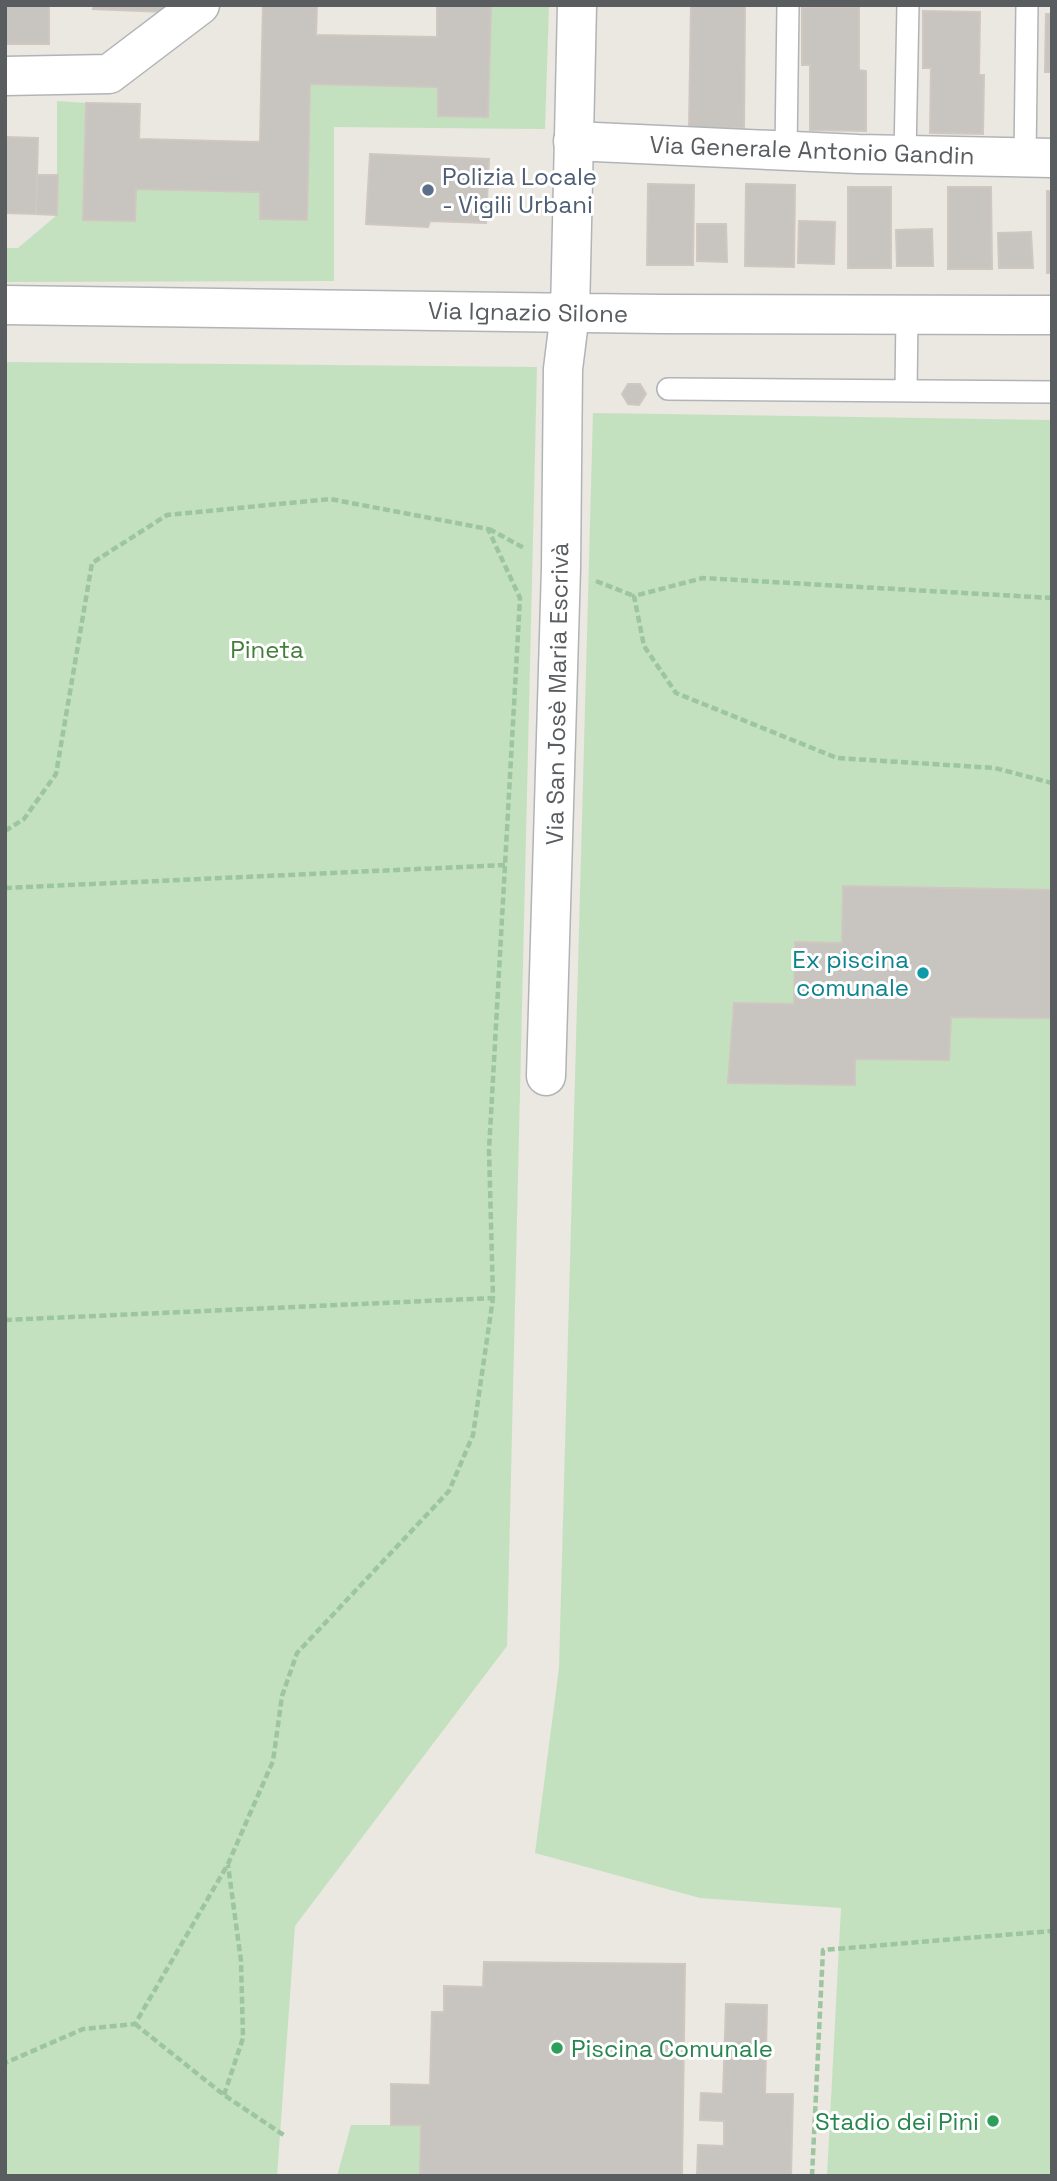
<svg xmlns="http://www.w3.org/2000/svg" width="1057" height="2181" viewBox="0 0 1057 2181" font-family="'Space Grotesk',sans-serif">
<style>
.green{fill:#c4e1bf}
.building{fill:#c8c4c0;stroke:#cfc7c0;stroke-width:2}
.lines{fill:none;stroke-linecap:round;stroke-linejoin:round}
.service-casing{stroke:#b1b4b7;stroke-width:24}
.minor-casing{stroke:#b1b4b7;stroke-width:41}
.tertiary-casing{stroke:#b1b4b7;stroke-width:41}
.path{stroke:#9cc5a0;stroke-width:4.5;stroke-dasharray:7 3.5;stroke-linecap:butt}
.service{stroke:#fff;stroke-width:21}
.minor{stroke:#fff;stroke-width:38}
.tertiary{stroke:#fff;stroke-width:38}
.service-dot{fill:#5c6f8a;stroke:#fff;stroke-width:2.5}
.culture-dot{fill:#0f9aa8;stroke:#fff;stroke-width:2.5}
.leisure-dot{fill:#2e9e5b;stroke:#fff;stroke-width:2.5}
.labels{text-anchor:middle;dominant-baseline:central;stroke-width:6;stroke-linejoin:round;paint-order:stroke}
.street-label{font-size:24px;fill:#595d60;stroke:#fff}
.service-label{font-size:24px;fill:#4e5e75;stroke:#fff;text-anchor:start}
.park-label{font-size:24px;fill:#437e3b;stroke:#fff}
.culture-label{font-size:24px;fill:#0d838f;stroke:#fff;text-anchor:end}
.leisure-label{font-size:24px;fill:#27864d;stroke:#fff;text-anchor:start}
</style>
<rect width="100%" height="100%" fill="#ebe7e1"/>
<path class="green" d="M491,5H549L545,129L334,127V281L5,282V248H18L57,215V101L86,103L83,220L135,221L136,189L260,192V219L307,220L310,84L438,87V116L488,117Z
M5,362L537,367L507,1646L295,1926L277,2176H5Z
M593,413L1052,420V2176H827L841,1908L700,1898L535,1853L559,1668Z
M351,2125H421L420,2176H337Z"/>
<path class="building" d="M5,5H49V44H5Z
M94,5H164V12L93,9Z
M263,5H317L316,35L437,37V5H491L488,117L438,116V87L310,84L307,220L260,219V192L136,189L135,221L83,220L86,103L140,104L139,139L260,142Z
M691,5H745L744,128H689Z
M802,7H859V70L866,71V131L810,130V65H802Z
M923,11L980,12L979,75H984L983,134L930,133L931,68H923Z
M1046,14H1052V72H1045Z
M5,137L38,138L36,214L5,213Z
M370,154L489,159L486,223L430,221L428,227L366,224Z
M37,175H58L57,215L36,214Z
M648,184L694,185L693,265H647Z
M746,184L795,185L794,267L745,266Z
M848,187H891V268H848Z
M948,187H991L992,269H948Z
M1047,191H1052V273H1047Z
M799,221L835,222L834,264L798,263Z
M697,224H726L727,262L697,261Z
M932,229L933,266H897L896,230Z
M1031,232L1033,268H999L998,233Z
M628,384H640L646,394L639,405L628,404L622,394Z
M843,886L1052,890V1018L951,1017L949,1060L855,1059V1085L728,1083L734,1003L794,1004L795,942L842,943Z
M484,1962L685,1964L682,2176H420L421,2125H391V2084L430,2085L432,2012H444V1986L483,1987Z
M726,2004L767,2005L765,2094H793L791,2176H697L698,2145L724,2146V2121L700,2120L701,2093L723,2094Z"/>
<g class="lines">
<defs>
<path id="service" d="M786,150L788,5
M905,155L908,5
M1025,157L1027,5
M668,389L1052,392
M906,391L907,315"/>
<path id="minor" d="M5,76L109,74L200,5
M573,141L858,154L1052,158
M546,1076L561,568L563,369L570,313"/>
<path id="tertiary" d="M5,305L661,314L1052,315
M570,313L577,5"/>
</defs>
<use href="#service" class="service-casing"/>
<use href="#minor" class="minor-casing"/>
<use href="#tertiary" class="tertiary-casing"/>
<path class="path" d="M489,529L524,548
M596,581L634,596
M1052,598L703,578L634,596L644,646L676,693L837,758L995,768L1052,783
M5,831L24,819L56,774L92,563L167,515L330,499L488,529L520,598L489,1150L493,1298L473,1435L449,1491L297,1653L282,1696L273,1761L228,1864L135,2024L83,2029L5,2063
M5,888L505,865
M5,1320L493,1298
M135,2024L224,2095L285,2136
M224,2095L243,2038L241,1961L228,1865
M812,2176L823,1950L1052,1931"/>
<use href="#service" class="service"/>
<use href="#minor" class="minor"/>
<use href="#tertiary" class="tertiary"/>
</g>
<circle class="service-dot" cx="428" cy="190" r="7"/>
<circle class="culture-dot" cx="923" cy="973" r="7"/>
<g class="leisure-dot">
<circle cx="557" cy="2048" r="7"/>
<circle cx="993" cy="2121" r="7"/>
</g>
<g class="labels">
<g class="street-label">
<text transform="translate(812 150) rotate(2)">Via Generale Antonio Gandin</text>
<text transform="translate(528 312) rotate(1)">Via Ignazio Silone</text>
<text transform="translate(557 694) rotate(-89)">Via San Josè Maria Escrivà</text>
</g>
<g class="service-label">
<text x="442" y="176">Polizia Locale<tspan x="442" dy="28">- Vigili Urbani</tspan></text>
</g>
<g class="park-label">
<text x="267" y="649">Pineta</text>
</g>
<g class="culture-label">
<text x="909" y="959">Ex piscina<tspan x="909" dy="28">comunale</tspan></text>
</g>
<g class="leisure-label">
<text x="571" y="2048">Piscina Comunale</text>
<text x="979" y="2121" text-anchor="end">Stadio dei Pini</text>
</g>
</g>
<rect width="1057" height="2181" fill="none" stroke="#595d60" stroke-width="14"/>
</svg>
